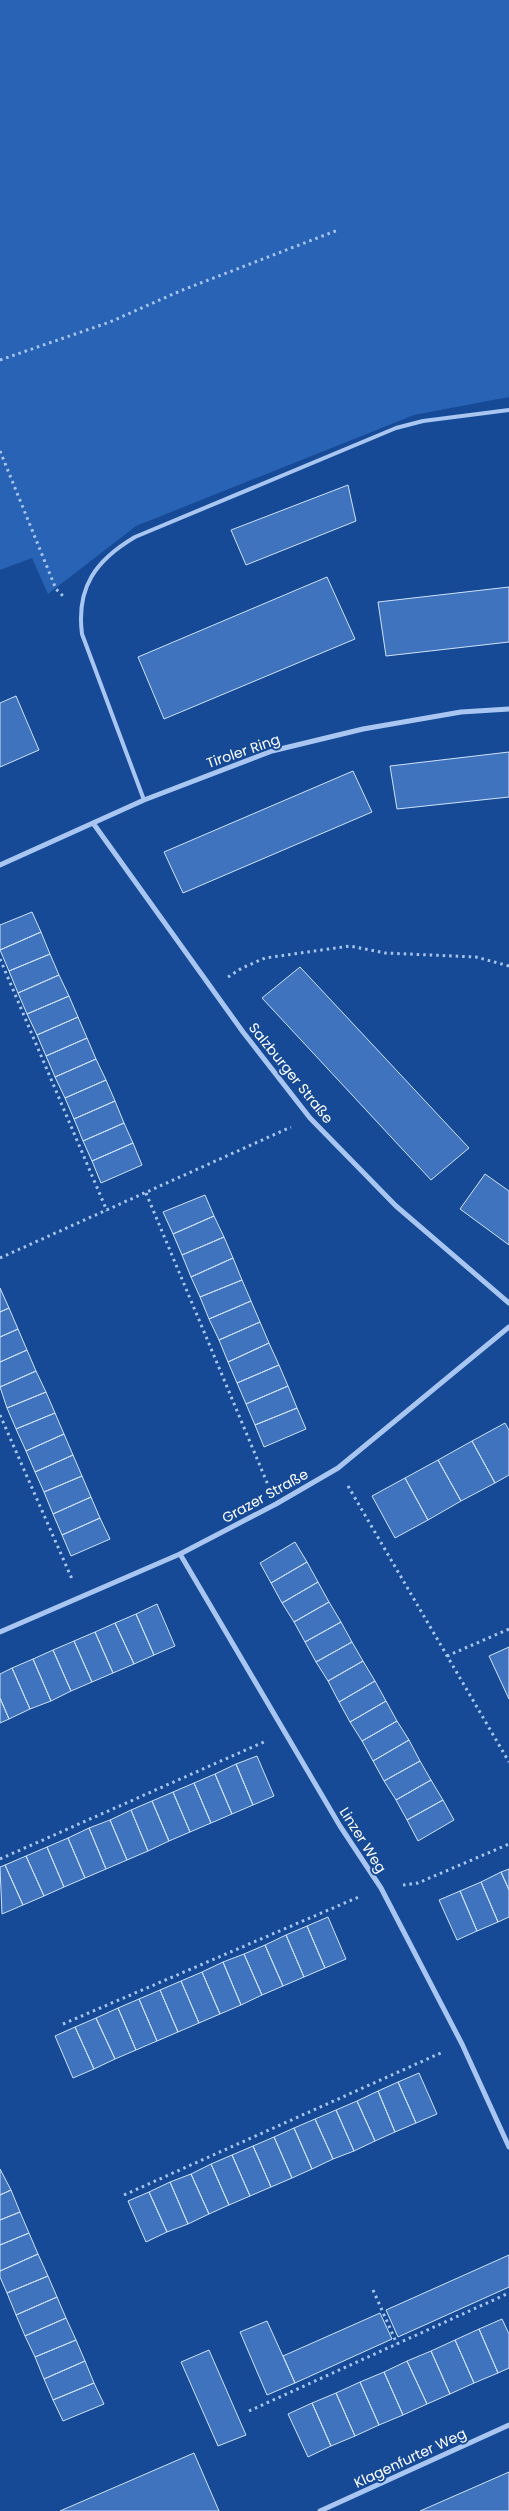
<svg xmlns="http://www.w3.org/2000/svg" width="509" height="2511" viewBox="0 0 509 2511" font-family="Poppins,sans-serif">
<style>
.green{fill:#2963b5}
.building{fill:#3f73be;stroke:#cfe2fc}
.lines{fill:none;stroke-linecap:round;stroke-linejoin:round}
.path{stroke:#a8c6f1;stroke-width:3;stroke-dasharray:2.5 4;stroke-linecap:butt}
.lane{stroke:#a8c6f1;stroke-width:4}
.street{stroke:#a8c6f1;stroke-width:5}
.labels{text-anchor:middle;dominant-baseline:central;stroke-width:4;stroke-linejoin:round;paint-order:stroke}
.street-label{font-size:14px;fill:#fff;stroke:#164a96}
</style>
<rect width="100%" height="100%" fill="#164a96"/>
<path class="green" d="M0,0H509V397L414,415L136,526L48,594L32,558L0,570Z"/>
<path class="building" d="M348,485L356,521L246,565L231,530Z
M327,577L355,639L164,719L138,657Z
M509,587V642L386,656L378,602Z
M16,696L39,750L0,767V703Z
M509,752V797L397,809L390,766Z
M353,771L372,812L183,893L164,852Z
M32,912L41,932L0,950V925Z
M41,932L50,954L9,971L0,950Z
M50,954L59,975L18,993L9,971Z
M300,967L469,1148L431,1180L262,998Z
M59,975L69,996L27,1014L18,993Z
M69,996L78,1017L37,1035L27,1014Z
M78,1017L87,1038L46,1056L37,1035Z
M87,1038L96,1059L55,1077L46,1056Z
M96,1059L106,1080L65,1098L55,1077Z
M106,1080L115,1101L74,1119L65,1098Z
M115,1101L124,1123L83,1141L74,1119Z
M124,1123L133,1143L92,1161L83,1141Z
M133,1143L142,1165L101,1183L92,1161Z
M485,1174L509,1191V1245L460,1209Z
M205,1195L214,1216L173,1234L163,1212Z
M214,1216L224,1237L182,1255L173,1234Z
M224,1237L233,1258L191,1277L182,1255Z
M233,1258L242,1280L200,1297L191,1277Z
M242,1280L251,1301L209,1319L200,1297Z
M0,1288L9,1308L0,1312Z
M251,1301L260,1322L219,1340L209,1319Z
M9,1308L18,1329L0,1337V1312Z
M260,1322L269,1343L228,1362L219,1340Z
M18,1329L27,1350L0,1362V1337Z
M269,1343L279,1365L237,1383L228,1362Z
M27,1350L36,1371L0,1387V1362Z
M279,1365L288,1386L246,1404L237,1383Z
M36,1371L46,1392L7,1408L0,1387Z
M288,1386L297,1408L255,1425L246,1404Z
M46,1392L55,1413L16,1429L7,1408Z
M297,1408L306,1429L264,1447L255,1425Z
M55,1413L64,1434L26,1451L16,1429Z
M505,1423L509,1430V1475L495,1483L472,1441Z
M64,1434L73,1455L35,1472L26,1451Z
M472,1441L495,1483L461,1501L438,1460Z
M73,1455L82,1476L44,1492L35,1472Z
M438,1460L461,1501L428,1520L405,1478Z
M82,1476L91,1497L53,1514L44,1492Z
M405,1478L428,1520L395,1538L372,1496Z
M91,1497L100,1518L62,1535L53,1514Z
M100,1518L110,1539L71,1556L62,1535Z
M295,1542L307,1562L271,1583L260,1563Z
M307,1562L318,1582L282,1603L271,1583Z
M318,1582L329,1602L294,1622L282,1603Z
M329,1602L341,1622L305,1642L294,1622Z
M157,1604L175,1646L154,1655L136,1614Z
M136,1614L154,1655L134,1664L115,1623Z
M341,1622L352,1642L316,1662L305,1642Z
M115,1623L134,1664L113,1673L95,1632Z
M95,1632L113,1673L92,1682L74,1641Z
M74,1641L92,1682L71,1691L53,1650Z
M352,1642L363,1661L328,1681L316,1662Z
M509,1647V1699L489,1656Z
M53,1650L71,1691L51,1701L33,1659Z
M33,1659L51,1701L30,1709L12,1668Z
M363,1661L375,1681L339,1702L328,1681Z
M12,1668L30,1709L9,1719L0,1698V1674Z
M375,1681L386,1701L350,1722L339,1702Z
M0,1698L9,1719L0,1723Z
M386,1701L397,1721L362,1741L350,1722Z
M397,1721L409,1740L373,1761L362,1741Z
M409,1740L420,1761L384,1781L373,1761Z
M257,1756L274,1796L253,1805L236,1764Z
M420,1761L431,1780L396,1800L384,1781Z
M236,1764L253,1805L232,1814L215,1774Z
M215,1774L232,1814L211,1823L194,1783Z
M431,1780L443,1800L407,1820L396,1800Z
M194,1783L211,1823L190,1832L173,1792Z
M173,1792L190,1832L169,1841L152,1801Z
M443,1800L454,1820L418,1841L407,1820Z
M152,1801L169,1841L148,1851L131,1810Z
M131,1810L148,1851L127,1860L110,1820Z
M110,1820L127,1860L106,1869L89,1828Z
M89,1828L106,1869L85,1878L68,1838Z
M68,1838L85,1878L64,1887L47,1847Z
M47,1847L64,1887L44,1896L26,1856Z
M26,1856L44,1896L23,1905L5,1865Z
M5,1865L23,1905L2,1914L0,1867Z
M509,1869V1890L501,1872Z
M501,1872L509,1890V1917L498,1922L481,1882Z
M481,1882L498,1922L477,1931L460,1891Z
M460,1891L477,1931L457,1940L439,1900Z
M328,1917L346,1959L325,1968L307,1926Z
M307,1926L325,1968L304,1977L286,1935Z
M286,1935L304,1977L283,1986L265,1945Z
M265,1945L283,1986L262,1995L244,1954Z
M244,1954L262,1995L241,2005L223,1962Z
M223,1962L241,2005L220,2014L202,1972Z
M202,1972L220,2014L199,2023L181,1981Z
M181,1981L199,2023L178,2032L160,1990Z
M160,1990L178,2032L157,2041L139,1999Z
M139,1999L157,2041L136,2050L118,2008Z
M118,2008L136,2050L115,2059L96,2018Z
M96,2018L115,2059L94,2069L75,2027Z
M75,2027L94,2069L73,2078L55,2036Z
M419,2073L437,2114L416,2123L398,2082Z
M398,2082L416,2123L395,2132L378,2091Z
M378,2091L395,2132L375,2141L357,2101Z
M357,2101L375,2141L354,2151L336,2110Z
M336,2110L354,2151L333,2159L315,2119Z
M315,2119L333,2159L312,2169L294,2128Z
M294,2128L312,2169L292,2178L274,2137Z
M274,2137L292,2178L271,2187L253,2146Z
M253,2146L271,2187L250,2196L232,2155Z
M232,2155L250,2196L229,2205L211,2164Z
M211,2164L229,2205L209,2214L191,2174Z
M0,2169L11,2190L0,2195Z
M191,2174L209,2214L188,2224L170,2182Z
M170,2182L188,2224L167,2232L149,2192Z
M11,2190L20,2212L0,2220V2195Z
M149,2192L167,2232L146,2242L128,2201Z
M20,2212L29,2233L0,2245V2220Z
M29,2233L38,2254L0,2271V2245Z
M38,2254L48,2276L7,2293L0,2277V2271Z
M509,2255V2287L398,2337L386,2310Z
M48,2276L57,2297L16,2315L7,2293Z
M57,2297L66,2318L25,2336L16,2315Z
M380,2313L392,2339L295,2383L283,2356Z
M66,2318L76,2340L35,2357L25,2336Z
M502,2319L509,2334V2368L498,2373L479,2329Z
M267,2321L295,2383L267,2395L240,2332Z
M479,2329L498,2373L474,2383L455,2340Z
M76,2340L85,2361L44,2379L35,2357Z
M455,2340L474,2383L450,2394L431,2351Z
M209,2350L246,2435L218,2446L181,2362Z
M431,2351L450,2394L427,2404L407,2361Z
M85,2361L94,2383L53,2400L44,2379Z
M407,2361L427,2404L403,2415L384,2372Z
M384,2372L403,2415L379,2425L360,2382Z
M360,2382L379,2425L355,2436L336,2393Z
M94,2383L104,2404L63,2421L53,2400Z
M336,2393L355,2436L331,2446L312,2403Z
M312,2403L331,2446L308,2457L288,2414Z
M194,2453L219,2511H60Z
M509,2472V2511H420Z"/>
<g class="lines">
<path class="path" d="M0,360L110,322L180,291L338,230
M0,451L56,589L64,597
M0,959L107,1211
M228,977L242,968L265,958L350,946L385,953L476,957L509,966
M146,1193L268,1485
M0,1258L291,1127
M0,1415L72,1579
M348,1486L509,1762
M447,1656L509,1629
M0,1859L266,1741
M403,1885L418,1883L509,1844
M63,2024L361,1896
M124,2195L443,2052
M373,2290L397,2344
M249,2411L509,2293"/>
<path class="lane" d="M144,800L82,634C76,587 96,560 135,537L396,428L423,421L509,410"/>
<path class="street" d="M93,823L243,1032L310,1118L396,1206L509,1303
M0,865L144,800L272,751L363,729L461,712L509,709
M180,1554L340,1826L381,1888L462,2044L509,2147
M0,1632L180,1554L276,1504L338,1468L509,1327
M320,2511L509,2425"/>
</g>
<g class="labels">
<g class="street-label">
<text transform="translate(243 751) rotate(-19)">Tiroler Ring</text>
<text transform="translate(291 1073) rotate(51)">Salzburger Straße</text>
<text transform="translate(265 1496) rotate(-29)">Grazer Straße</text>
<text transform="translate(363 1840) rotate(58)">Linzer Weg</text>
<text transform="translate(410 2458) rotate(-25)">Klagenfurter Weg</text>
</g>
</g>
</svg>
